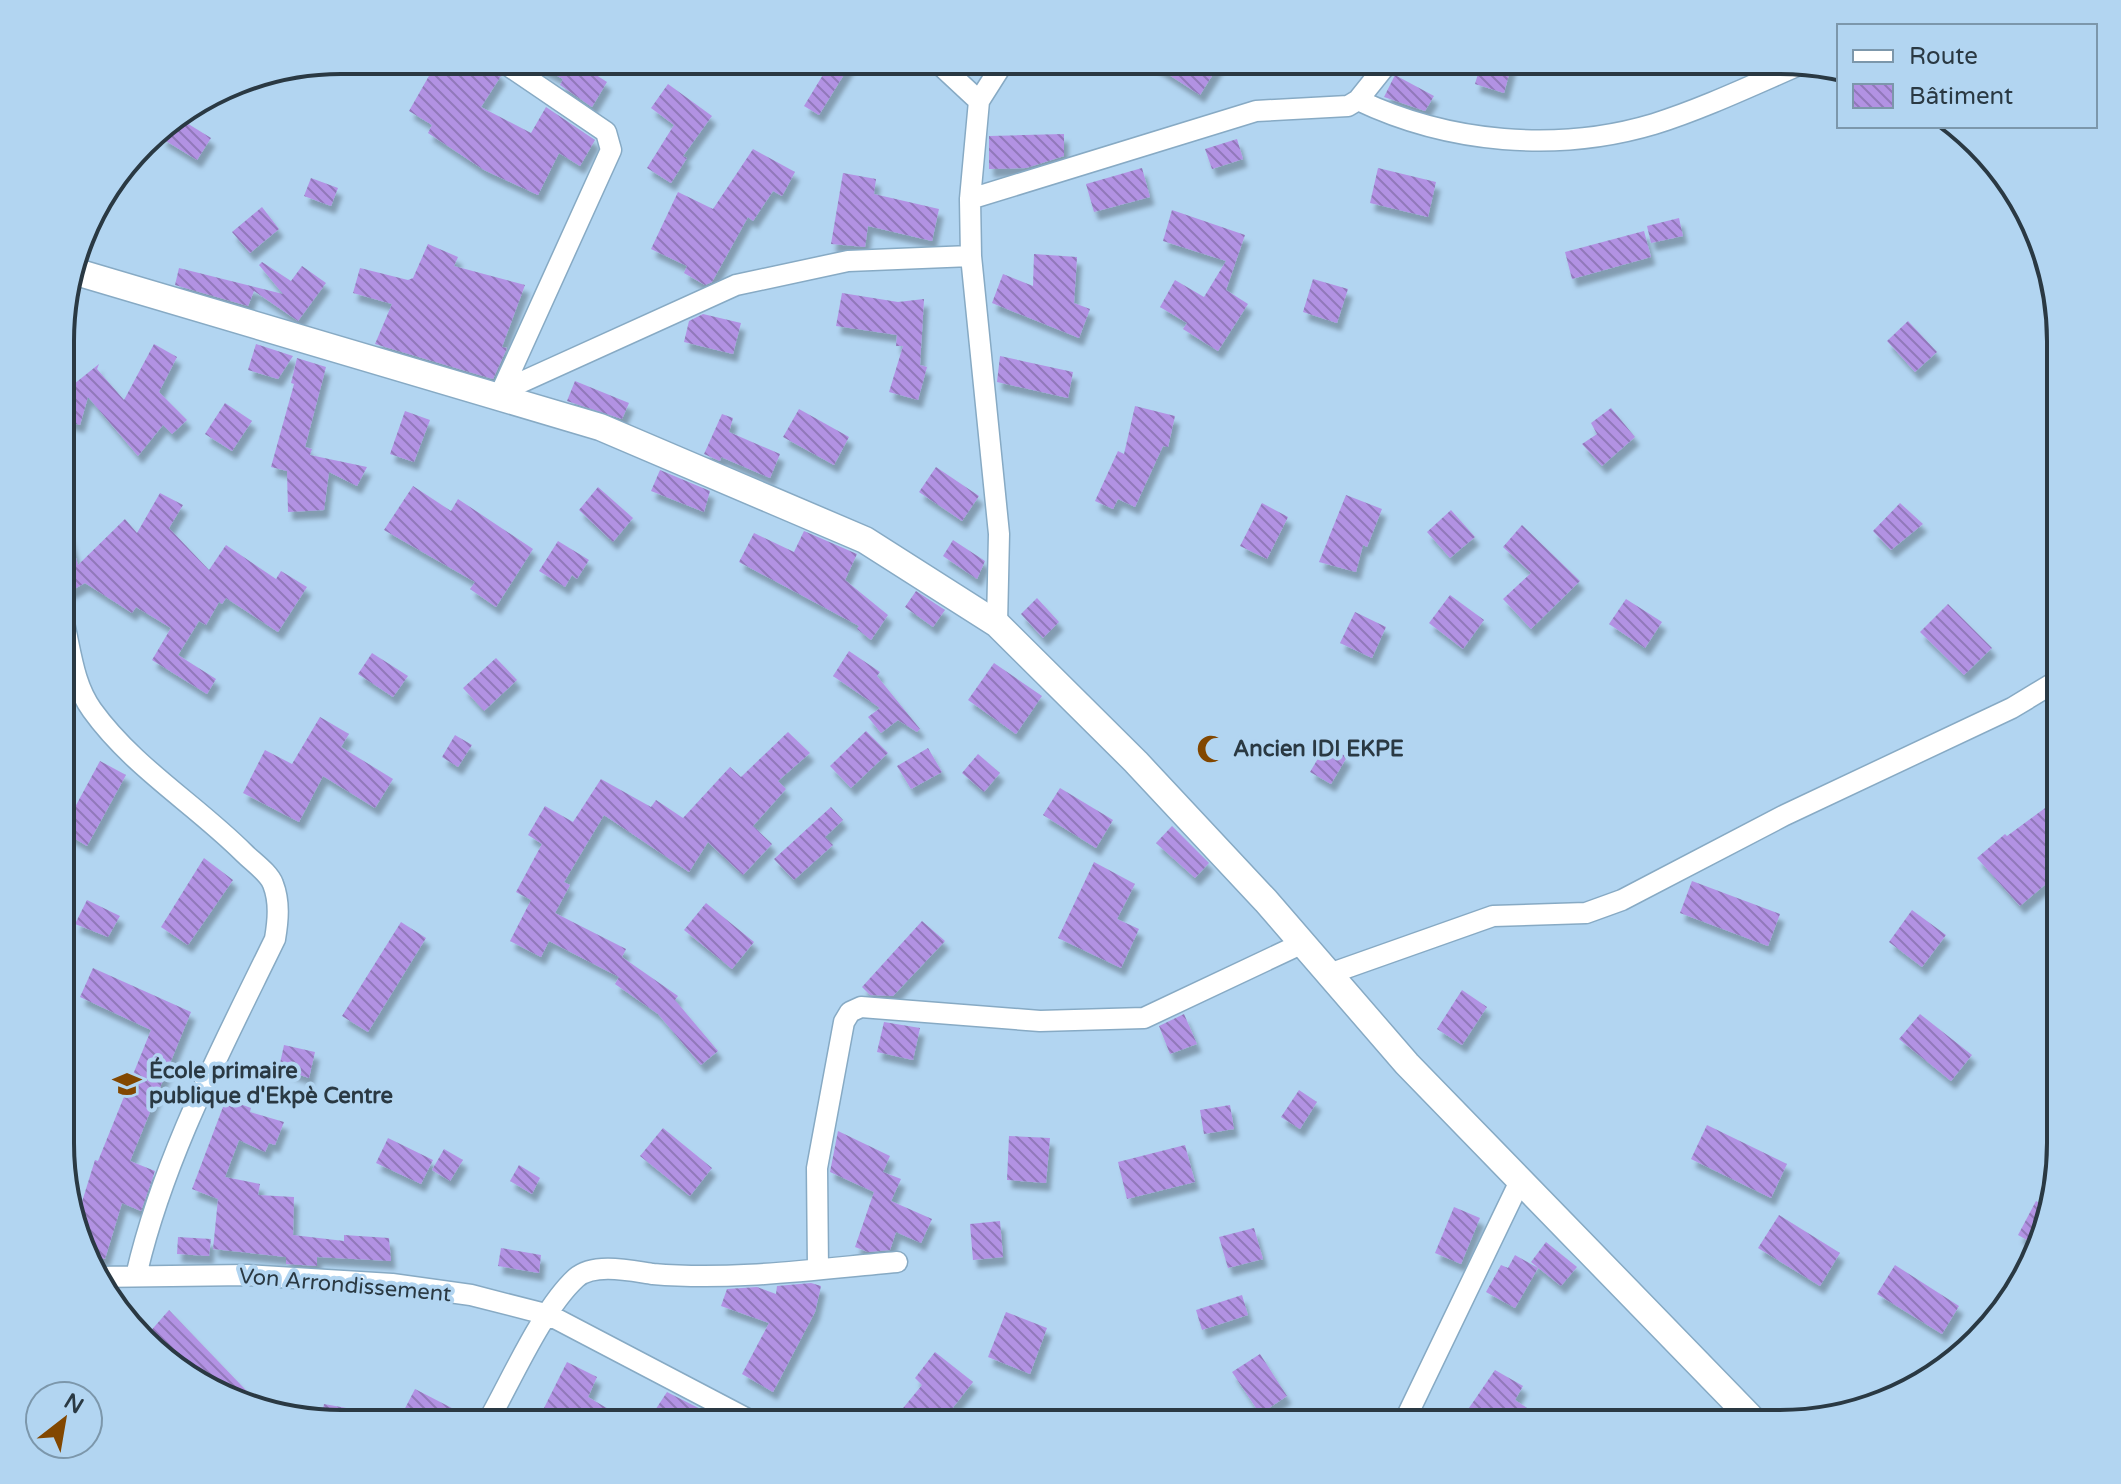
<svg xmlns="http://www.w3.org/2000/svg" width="2121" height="1484" viewBox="0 0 2121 1484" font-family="'Varela Round',sans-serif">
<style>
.building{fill:url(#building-back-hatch);filter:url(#shadow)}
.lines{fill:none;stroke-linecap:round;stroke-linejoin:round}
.minor-casing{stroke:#87aac4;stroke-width:23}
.tertiary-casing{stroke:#87aac4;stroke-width:29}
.minor{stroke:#fff;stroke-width:20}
.tertiary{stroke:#fff;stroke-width:26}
.labels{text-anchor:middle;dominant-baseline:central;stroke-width:8;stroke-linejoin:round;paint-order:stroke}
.poi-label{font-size:22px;font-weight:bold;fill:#2a3943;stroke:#b2d5f1;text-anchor:start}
.street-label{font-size:22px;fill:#2a3943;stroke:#b2d5f1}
.rim{fill:none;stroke:#2a3943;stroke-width:4}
</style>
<defs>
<pattern id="building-back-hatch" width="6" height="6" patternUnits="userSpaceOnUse" patternTransform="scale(2)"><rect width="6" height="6" fill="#b292e3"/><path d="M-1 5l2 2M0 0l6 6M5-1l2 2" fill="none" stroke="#9178ba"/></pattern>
<filter id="shadow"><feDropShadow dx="4.5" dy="8" stdDeviation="2" flood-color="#0004"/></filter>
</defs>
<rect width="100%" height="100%" fill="#b2d5f1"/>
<path class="building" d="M438,60H487L501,76L481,107L531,133L546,107L595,140L580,166L559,153L538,195L484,170L428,133L432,125L409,111Z
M526,60H573L607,82L592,107L560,85L563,79Z
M832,60H853L819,115L804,106Z
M1146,60H1222L1200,95Z
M1482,60H1513L1504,93L1475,84Z
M1395,75L1434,96L1425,111L1384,97Z
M668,84L712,116L683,156L687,158L671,183L647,168L674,125L651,108Z
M177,117L211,138L197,160L161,138Z
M1064,134V156L1026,168L989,169V136Z
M1237,139L1243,159L1212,169L1205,149Z
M753,149L795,172L782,196L773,191L753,221L748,217L712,282L705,285L684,273L687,266L651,249L678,192L713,209Z
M1142,168L1150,197L1094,212L1086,184Z
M1378,168L1436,182L1428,217L1370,203Z
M843,173L876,179L874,194L939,209L932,241L868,226L865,247L831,244Z
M311,178L338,188L331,206L304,196Z
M262,207L279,229L250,253L232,232Z
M1172,210L1245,235L1226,290L1248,304L1218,351L1183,329L1187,323L1160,307L1175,280L1204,297L1226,261L1163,241Z
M1679,218L1683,236L1651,243L1647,226Z
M1644,231L1651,257L1572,279L1565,252Z
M428,244L458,257L454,266L525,285L502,347L507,348L493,379L375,344L392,304L353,293L360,268L408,280L413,278Z
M1034,254L1077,257L1074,303L1090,309L1079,338L992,303L1003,274L1033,286Z
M262,262L291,281L302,266L326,283L298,321L254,291L248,306L175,285L179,268L283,294L259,265Z
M1313,279L1348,289L1337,323L1303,312Z
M842,293L898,302L924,299L920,365L927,367L918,400L889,392L903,346H896L897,335L836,326Z
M703,314L741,323L733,354L684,342L689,321Z
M1908,321L1937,352L1915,372L1887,341Z
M154,344L177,357L159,392L187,420L172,434L163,425L138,456L88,397L80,425L62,420V379L74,384L99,364L97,369L124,400Z
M256,344L293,356L278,379L248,370Z
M1000,356L1073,372L1068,398L997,382Z
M297,358L326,367L305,447L312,449L310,455L367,467L357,486L329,472L324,510L288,512L287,471L271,467L294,384L291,383Z
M575,381L629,403L622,419L567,401Z
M225,403L252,421L232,451L205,434Z
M1135,406L1175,416L1168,447L1163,446L1135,507L1118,499L1113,509L1095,501L1118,451L1124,454Z
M1611,408L1635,437L1602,466L1582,444L1597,434L1591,423Z
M799,409L849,437L834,465L783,437Z
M405,411L430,420L414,462L390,454Z
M722,414L733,418L729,432L780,454L770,478L721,457L720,461L704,454Z
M936,467L979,496L962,521L919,492Z
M660,470L710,491L704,512L651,491Z
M413,486L451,511L458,499L533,549L496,607L470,589L475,582L384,530Z
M598,487L633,518L613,542L579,510Z
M160,493L183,505L169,528L209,570L226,545L276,579L281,571L307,587L278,632L226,598L222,604L219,602L206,625L199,621L178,655L216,679L207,694L152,660L171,628L136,607L132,613L85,583L62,596V528L67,527L78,565L125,519L137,533Z
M1346,495L1382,509L1367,547L1363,545L1356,572L1319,562Z
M1262,503L1288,517L1267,559L1240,546Z
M1900,503L1923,524L1891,550L1873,531Z
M1451,510L1475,537L1450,558L1427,532Z
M1522,525L1580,581L1531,629L1503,599L1531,573L1503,547Z
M804,531L857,554L845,580L888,615L871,640L857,629L859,626L739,562L754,533L794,552Z
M953,540L985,561L977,579L943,556Z
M558,541L589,560L577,579L572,575L565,587L539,571Z
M916,591L945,610L933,627L905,607Z
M1450,595L1484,620L1463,649L1429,623Z
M1037,598L1059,622L1043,638L1021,614Z
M1626,599L1662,622L1645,648L1609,624Z
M1948,604L1992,648L1964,675L1920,632Z
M1355,612L1386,627L1372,658L1340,643Z
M849,651L880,672L877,676L920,729L917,732L898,720L881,733L868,717L880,708L833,676Z
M372,653L408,676L393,697L358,674Z
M496,658L517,680L484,711L463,688Z
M994,663L1042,696L1016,734L968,700Z
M320,717L349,734L341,747L393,779L375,808L323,776L299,822L243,793L265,750L292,764Z
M866,731L888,753L851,788L830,766Z
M788,732L810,753L778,781L786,789L753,826L772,844L743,875L708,842L689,872L604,815L564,882L570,885L555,913L626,949L622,957L678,996L675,1000L718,1051L701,1065L658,1014L615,984L619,977L549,941L541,957L510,941L531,900L516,892L542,844L528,835L545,806L573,822L601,779L651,807L656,800L683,818L730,767L741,777Z
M455,735L472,745L458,767L442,757Z
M1326,745L1347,757L1331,784L1310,772Z
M928,748L942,772L911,789L897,766Z
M978,754L1000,773L984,792L962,773Z
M100,761L126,775L87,846L62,831Z
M1060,788L1113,820L1096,848L1043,815Z
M2060,797V872L2020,906L1977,858L2005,834L2007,836Z
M831,807L843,820L825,837L833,845L794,880L774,859Z
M1172,826L1209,863L1195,878L1156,843Z
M204,858L233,880L188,945L161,927Z
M1094,862L1135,884L1117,919L1139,929L1121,968L1058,938Z
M1692,881L1780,914L1768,946L1680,913Z
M87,900L120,916L108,937L75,924Z
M706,903L754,942L732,969L684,930Z
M1912,910L1946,935L1922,967L1889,942Z
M922,921L945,941L893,996L870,995L862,987Z
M401,922L426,938L368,1032L342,1016Z
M93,968L191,1012L130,1161L155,1171L141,1211L122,1203L105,1259L88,1254L76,1221L95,1160L98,1161L151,1030L80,997Z
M1462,990L1487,1007L1462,1045L1437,1029Z
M1184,1014L1197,1044L1170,1054L1159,1026Z
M1920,1014L1972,1055L1951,1081L1899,1039Z
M884,1022L920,1028L913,1060L877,1052Z
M284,1045L315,1052L309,1078L279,1068Z
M1299,1090L1317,1102L1300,1129L1281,1117Z
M226,1099L251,1108L250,1112L284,1122L275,1145L269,1143L265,1152L239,1140L225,1177L260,1184L258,1195L294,1197L293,1235L344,1241V1235L389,1238L391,1261L317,1257V1266L286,1264V1257L213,1249L218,1199L192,1189Z
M1230,1105L1234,1129L1204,1134L1200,1110Z
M1707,1125L1787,1164L1771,1198L1691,1159Z
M663,1128L712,1168L690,1196L640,1156Z
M838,1131L890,1156L883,1172L901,1179L891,1201L932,1219L921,1243L896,1232L890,1250L868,1252L855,1247L874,1192L830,1172Z
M1009,1136L1050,1138L1046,1183L1007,1180Z
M388,1138L433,1160L421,1184L376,1163Z
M1185,1145L1195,1182L1127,1199L1118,1162Z
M444,1149L463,1160L450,1181L432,1170Z
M519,1165L540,1178L532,1194L510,1181Z
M2036,1201L2051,1209L2039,1247L2018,1235Z
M1454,1207L1480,1218L1461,1264L1435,1253Z
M1779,1215L1840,1253L1820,1286L1758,1248Z
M1000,1221L1003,1257L973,1260L970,1224Z
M1254,1228L1263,1259L1228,1268L1219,1237Z
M178,1237L211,1239L209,1256L177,1254Z
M1546,1242L1577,1267L1561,1286L1531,1262Z
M501,1248L541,1255L539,1273L498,1266Z
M1515,1255L1538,1268L1515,1308L1486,1292L1501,1265L1508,1268Z
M1895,1265L1959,1306L1942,1334L1877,1294Z
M811,1283L821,1286L815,1312L773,1392L742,1374L769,1323L721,1306L727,1289L757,1287L776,1294L777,1286Z
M1242,1295L1248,1315L1202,1330L1196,1310Z
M169,1310L267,1412L250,1409L186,1375L148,1334Z
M1006,1312L1047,1328L1030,1374L988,1357Z
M935,1352L973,1382L940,1424H890L922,1385L915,1378Z
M1260,1354L1287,1396L1260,1414L1232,1372Z
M567,1362L597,1377L588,1397L634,1424H536Z
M1495,1370L1523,1386L1515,1400L1533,1412L1526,1424H1517L1505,1417L1501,1424H1458Z
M415,1389L475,1420L474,1423H411L400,1418Z
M667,1392L722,1420L727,1424H646Z
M324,1404L380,1414L379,1423H320Z"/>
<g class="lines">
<defs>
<path id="minor" d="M935,60L979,101
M1358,100C1448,143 1557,153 1654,124C1705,108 1757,83 1806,62
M970,199L1256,111L1348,106L1358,100L1390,60
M502,391L736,285L848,261L971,256
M499,397L611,150L606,132L500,60
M64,623C71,653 74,685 92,710C133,767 195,804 244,853C253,862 269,873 273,884C280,902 278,921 275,939C222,1048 163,1158 136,1276
M997,624L999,534L971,256L970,199L979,101L1005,60
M1329,974L1493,916L1586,913L1622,900L1785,815L2012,708L2060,679
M818,1269L817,1168L844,1022L850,1012L861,1007L1040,1021L1144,1018L1303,943
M95,1277L247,1275L392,1284L471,1295L549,1315L757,1424
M487,1423C510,1383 542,1309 576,1278C594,1262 632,1271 653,1274C733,1281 817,1269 897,1262
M1403,1424L1520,1181"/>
<path id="tertiary" d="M73,271L600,427L865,540L997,624L1136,762L1266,901L1407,1064L1757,1424"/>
</defs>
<use href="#minor" class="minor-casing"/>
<use href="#tertiary" class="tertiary-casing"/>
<use href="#minor" class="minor"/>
<use href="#tertiary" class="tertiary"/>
</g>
<defs>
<symbol id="mosque-bare" viewBox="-9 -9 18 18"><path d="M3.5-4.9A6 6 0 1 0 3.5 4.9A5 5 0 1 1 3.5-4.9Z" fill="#824700" stroke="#b2d5f1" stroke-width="2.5" paint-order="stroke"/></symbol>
<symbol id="school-bare" viewBox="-9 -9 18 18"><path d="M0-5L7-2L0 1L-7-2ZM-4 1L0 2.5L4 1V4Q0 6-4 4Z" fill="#824700" stroke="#b2d5f1" stroke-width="2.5" paint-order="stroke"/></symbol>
</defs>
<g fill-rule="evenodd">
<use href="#mosque-bare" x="1191" y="729" width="40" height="40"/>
<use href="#school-bare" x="107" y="1064" width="40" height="40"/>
</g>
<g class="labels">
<g class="poi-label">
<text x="1233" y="749">Ancien IDI EKPE</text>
<text x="149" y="1071">École primaire<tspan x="149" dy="25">publique d'Ekpè Centre</tspan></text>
</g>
<g class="street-label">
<text transform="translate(345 1285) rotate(5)">Von Arrondissement</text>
</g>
</g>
<path d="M0 0H2121V1484H0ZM341 74H1780A267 267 0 0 1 2047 341V1143A267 267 0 0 1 1780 1410H341A267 267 0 0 1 74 1143V341A267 267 0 0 1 341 74Z" fill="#b2d5f1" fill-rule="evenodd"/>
<path class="rim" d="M341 74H1780A267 267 0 0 1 2047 341V1143A267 267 0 0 1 1780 1410H341A267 267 0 0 1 74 1143V341A267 267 0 0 1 341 74Z"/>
<rect x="1837" y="24" width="260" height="104" fill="#b2d5f1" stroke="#7c97ab" stroke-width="2"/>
<rect x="1853" y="50" width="40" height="12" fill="#ffffff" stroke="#7c97ab" stroke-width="2"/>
<text x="1909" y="64" font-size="24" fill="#2a3943">Route</text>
<rect x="1853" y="84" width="40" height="24" fill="url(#building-back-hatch)" stroke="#7c97ab" stroke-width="2"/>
<text x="1909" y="104" font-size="24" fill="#2a3943">Bâtiment</text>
<g transform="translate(64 1420) rotate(31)"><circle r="38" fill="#b2d5f1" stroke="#7c97ab" stroke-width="2"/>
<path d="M0-6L14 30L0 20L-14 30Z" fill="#824700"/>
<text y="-12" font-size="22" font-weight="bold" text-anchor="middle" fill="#2a3943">N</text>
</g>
</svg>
